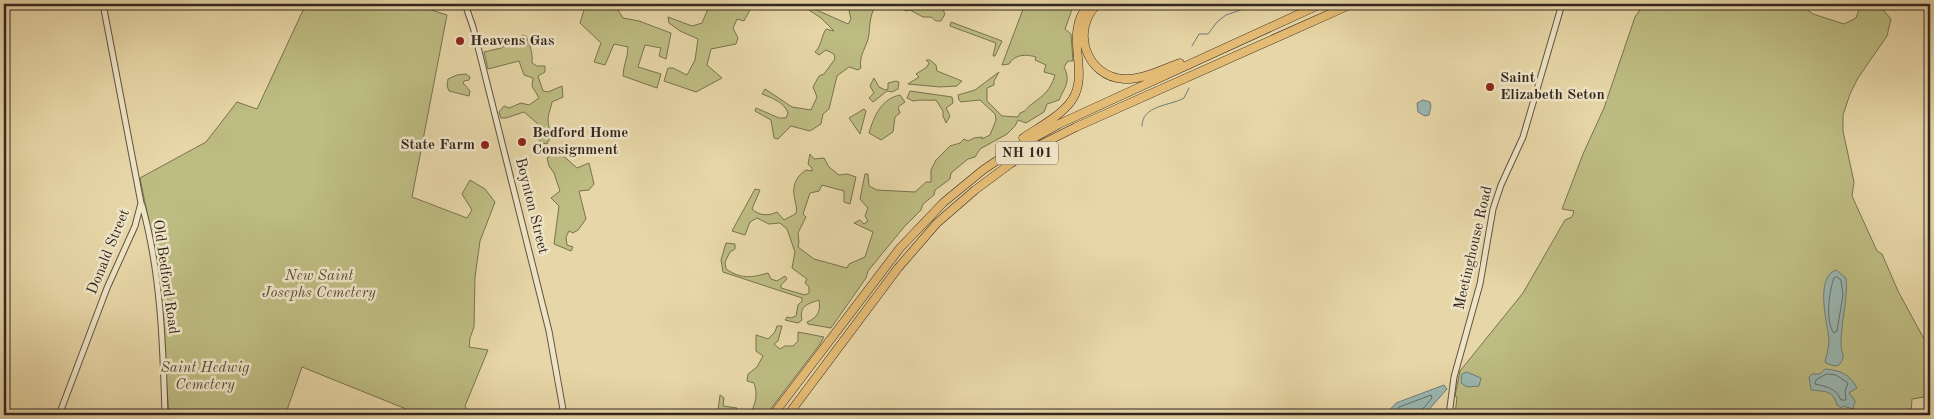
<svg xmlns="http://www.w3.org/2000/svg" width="1934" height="419" viewBox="0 0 1934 419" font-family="'Old Standard TT',serif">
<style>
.green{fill:#bdbc82;stroke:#787251}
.water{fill:#9ab7b1;stroke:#707d77}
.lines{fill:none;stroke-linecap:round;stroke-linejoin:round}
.shore{stroke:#666f68;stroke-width:1}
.stream{stroke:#707d77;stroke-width:1}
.tertiary-casing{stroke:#5f5342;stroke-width:7}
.motorway-casing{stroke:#322720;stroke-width:9}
.tertiary{stroke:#efe4c6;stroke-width:5}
.motorway{stroke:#e4bb74;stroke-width:8}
.poi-dot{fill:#8f2418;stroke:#efe4c6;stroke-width:2}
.labels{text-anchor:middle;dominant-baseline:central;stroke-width:5;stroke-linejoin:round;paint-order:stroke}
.shield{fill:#efe4c6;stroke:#6b6052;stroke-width:1}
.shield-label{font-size:14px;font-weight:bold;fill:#322720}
.poi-label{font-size:15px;font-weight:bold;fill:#322720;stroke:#efe4c6;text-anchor:start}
.street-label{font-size:15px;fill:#322720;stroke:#efe4c6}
.park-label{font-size:15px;font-style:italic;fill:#554c38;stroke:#efe4c6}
</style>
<rect width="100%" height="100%" fill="#e7d6a7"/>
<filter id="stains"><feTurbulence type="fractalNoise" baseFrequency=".004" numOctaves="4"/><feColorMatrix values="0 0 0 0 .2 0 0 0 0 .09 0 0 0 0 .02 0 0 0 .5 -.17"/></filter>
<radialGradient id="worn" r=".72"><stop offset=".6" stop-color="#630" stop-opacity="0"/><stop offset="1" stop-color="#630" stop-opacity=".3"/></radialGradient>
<path class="green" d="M306,4H413L447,15L412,197L467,218L472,210L462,194L470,180L485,189L495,202L480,241L475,277L474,327L470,338L469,347L488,350L465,406L470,415H416V413L302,367L287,410L279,415L255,411L252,415H169L157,262L140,178L206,142L237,102L257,109Z
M586,4H614L623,18L639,21L671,33L666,59L659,56L661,48L645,45L638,67L661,74L657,88L623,76C623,66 628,57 628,47L614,44L605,65L594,62L601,43L580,23Z
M710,4H745L752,6L744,21L737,19L733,28L738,38L736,44L711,49L707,65L722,78L696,92L664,81L668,68H673L687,75L695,60L698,39L680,31L669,23L668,17L692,26L702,23Z
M843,4H878C870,11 870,24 869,34C868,46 858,55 861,68L858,70L849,67L837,76L829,109L823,114L821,124L810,131L791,126L778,139L774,138L771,120L755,111L756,108L779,118H786L788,113C784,102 772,98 762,94L765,89L792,107L811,110L817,97L813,87L819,76L824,74L835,59L834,54L826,50L819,55L815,52C822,45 821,37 826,29L834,31L821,18L809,10L810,7L848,24L851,19L848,6Z
M894,4H940L945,14L941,21H936L931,17H923L910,10L906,11Z
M1025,4H1074L1065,29L1071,34L1073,61H1068L1064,67C1071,81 1065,87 1059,100L1047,104L1044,112L1026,123L1018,120L1015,126L1007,134L980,149L975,157L968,159L951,173L950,179L935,190L934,195L923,204L921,210L904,227L868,271L866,278L831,328L808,324L807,322C818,318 821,310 819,300C807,304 799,306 802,320L798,323L785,320L787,317L791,318L796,316L798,305L802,301V298L723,272L721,260L726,243L735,244V249L730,252L725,262L726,269C741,279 751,278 768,273L771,279L777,281L785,276L787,279L781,285V288L805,295L809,293V287L805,283L807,279L792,268L795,252L787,229L780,223L769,224L757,218L750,222L745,235L732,231L755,189L760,190L752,209C759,216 769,216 777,212L784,220C787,218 792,216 795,214C802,208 782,186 806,170L812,171V168L808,164L810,154L814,159L824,158L829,167L839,175L847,174L856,177L850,204L844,202V191L822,185L819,191L810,193L803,214L806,217L798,233L799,242L798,247L814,259L847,268L849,264L865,257L873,232L854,223L860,220L864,224L868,221L865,216L868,208L860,199L865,174H868L869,186L877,190L915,192L926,182H931V170L936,160L950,146L960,143L964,139L968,141L974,138L982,137V139L990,135L996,120L995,114L980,100L961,102L959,100L958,95L975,90L999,72L994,81V85L987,88V101L1002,116L1018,117L1020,113C1027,111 1027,107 1032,104C1045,94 1050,91 1055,75L1044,72L1046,65L1035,60L1036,57C1026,54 1015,54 1009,64L1002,65Z
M1644,4H1730L1733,6L1748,4H1799L1813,14L1844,24L1856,18L1860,6L1865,4H1878L1891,19L1887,36L1858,78L1850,94L1843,115V131L1854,182L1852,196L1877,251L1882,254L1898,291L1930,350V396L1912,399L1911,415H1455L1457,397L1455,396L1460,371L1523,293L1565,220L1572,217L1574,211L1562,209L1583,154L1604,108L1635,17Z
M951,22L1002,41L995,56H993L996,43L950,26Z
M523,35L526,36C530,45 533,53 532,63L537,66H545V72L538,76L543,91L548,92L562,86L563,97L552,102C551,108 548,114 548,119C548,129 553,134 547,144L542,143L538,139L537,133L541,131L538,124L524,112L506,118H501L499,112L504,106L509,108L521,103L529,105L539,98L532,86L533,78L524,75L519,61L488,69L484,52L501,48Z
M926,60H930L936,65L937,71L962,81L957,86L940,87L908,84L919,77L916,74L927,67L929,63Z
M466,74L470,77L469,80L464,81L463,83L470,91L469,96L449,91L447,86L448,79L457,75Z
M874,78L879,87L885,90L888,89V83L896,81L899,82L898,89L892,92L887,91L873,102L869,98L874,93L870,86Z
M910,91L952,97L953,103L946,108L950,116L946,123L943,116V111L936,100C928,101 921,99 913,101L907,98Z
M900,95L905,102L898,107L900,113L895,117L893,132L881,140L869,133C874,116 881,99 900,95Z
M864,109L866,111L860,134L849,118Z
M560,153L577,168L589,163L594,184L589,190L579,191L586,219L578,230L573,233L569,231L566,237L567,245L573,247L571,251L554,244L559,206L551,198L560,191L554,173L549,166L547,158L553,154Z
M777,326H782L778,341L774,344L780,349L785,346H793L798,341V332L824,337L820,344L766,415H749C756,404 758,395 754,383L747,381L748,374L757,367L763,356L756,351V335L768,339L775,332Z
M720,395L724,398L723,406L737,408L734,411L741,415H729L718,410Z"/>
<path class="water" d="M1423,100L1430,102L1431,106L1429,115L1425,116L1418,112L1417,103Z
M1836,270L1846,278C1848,300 1841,321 1841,344C1841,354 1847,355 1839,365L1834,366L1826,363L1825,361C1827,354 1829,347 1829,341C1828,325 1814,278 1836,270Z
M1825,369C1839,370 1850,374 1857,388L1849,393C1858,405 1855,397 1853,409L1843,406L1841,408L1837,405C1832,389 1825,392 1811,390L1809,377L1812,374H1820Z
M1467,372L1481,378L1479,386L1467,387L1461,383L1462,374Z
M1444,385L1447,389L1424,415H1385L1396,403Z"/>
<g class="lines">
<path class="shore" d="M1837,277L1841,280L1843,295L1837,331L1834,333C1825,322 1829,291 1834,278Z
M1827,374L1836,375L1848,383L1845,391L1846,400H1841C1836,388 1827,387 1815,384L1816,380Z
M1392,415L1399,407L1431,395L1432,398L1421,411L1420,415"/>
<path class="stream" d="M1192,46L1199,34H1208L1217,22L1226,15L1258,4
M1142,126C1142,105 1170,106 1184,98L1189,88"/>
<defs>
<path id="tertiary" d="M465,4L473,27L549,331L564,415
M142,205C161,273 163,345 165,415
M59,415L107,288L135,226L141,203L103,4
M1449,415L1454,377L1480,284L1493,209L1501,185L1523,137L1562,4"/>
<path id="motorway" d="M1098,4C1070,29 1086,77 1124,79C1142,80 1163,69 1180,63
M1023,138C1039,127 1061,116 1072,100C1091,71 1062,34 1089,4
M773,415L900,248L944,202L983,170L1014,149L1059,124L1321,4
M788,415L898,268L937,223L975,190L1010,164L1038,146L1076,127L1352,4"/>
</defs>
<use href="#tertiary" class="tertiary-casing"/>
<use href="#motorway" class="motorway-casing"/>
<use href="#tertiary" class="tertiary"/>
<use href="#motorway" class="motorway"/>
</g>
<g class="poi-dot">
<circle cx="460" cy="41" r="5"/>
<circle cx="1490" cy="87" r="5"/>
<circle cx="522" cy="142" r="5"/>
<circle cx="485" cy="145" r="5"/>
</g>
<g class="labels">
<rect class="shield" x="996" y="141.5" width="62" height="23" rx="4"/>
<g class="shield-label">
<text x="1027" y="153">NH 101</text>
</g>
<g class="poi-label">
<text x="470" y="41">Heavens Gas</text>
<text x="1500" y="78">Saint<tspan x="1500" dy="17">Elizabeth Seton</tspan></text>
<text x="532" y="133">Bedford Home<tspan x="532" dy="17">Consignment</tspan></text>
<text x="475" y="145" text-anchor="end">State Farm</text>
</g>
<g class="street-label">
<text transform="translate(531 206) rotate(76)">Boynton Street</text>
<text transform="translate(1474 248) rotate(-77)">Meetinghouse Road</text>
<text transform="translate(109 252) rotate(-68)">Donald Street</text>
<text transform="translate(165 277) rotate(82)">Old Bedford Road</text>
</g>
<g class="park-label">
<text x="319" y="276">New Saint<tspan x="319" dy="17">Josephs Cemetery</tspan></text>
<text x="205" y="368">Saint Hedwig<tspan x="205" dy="17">Cemetery</tspan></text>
</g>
</g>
<rect width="1934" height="419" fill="none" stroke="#e7d6a7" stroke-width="20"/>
<rect x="5" y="5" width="1924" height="409" fill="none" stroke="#322720" stroke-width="2.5"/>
<rect x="10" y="10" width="1914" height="399" fill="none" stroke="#322720"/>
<rect width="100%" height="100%" filter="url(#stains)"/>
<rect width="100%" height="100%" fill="url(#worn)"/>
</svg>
